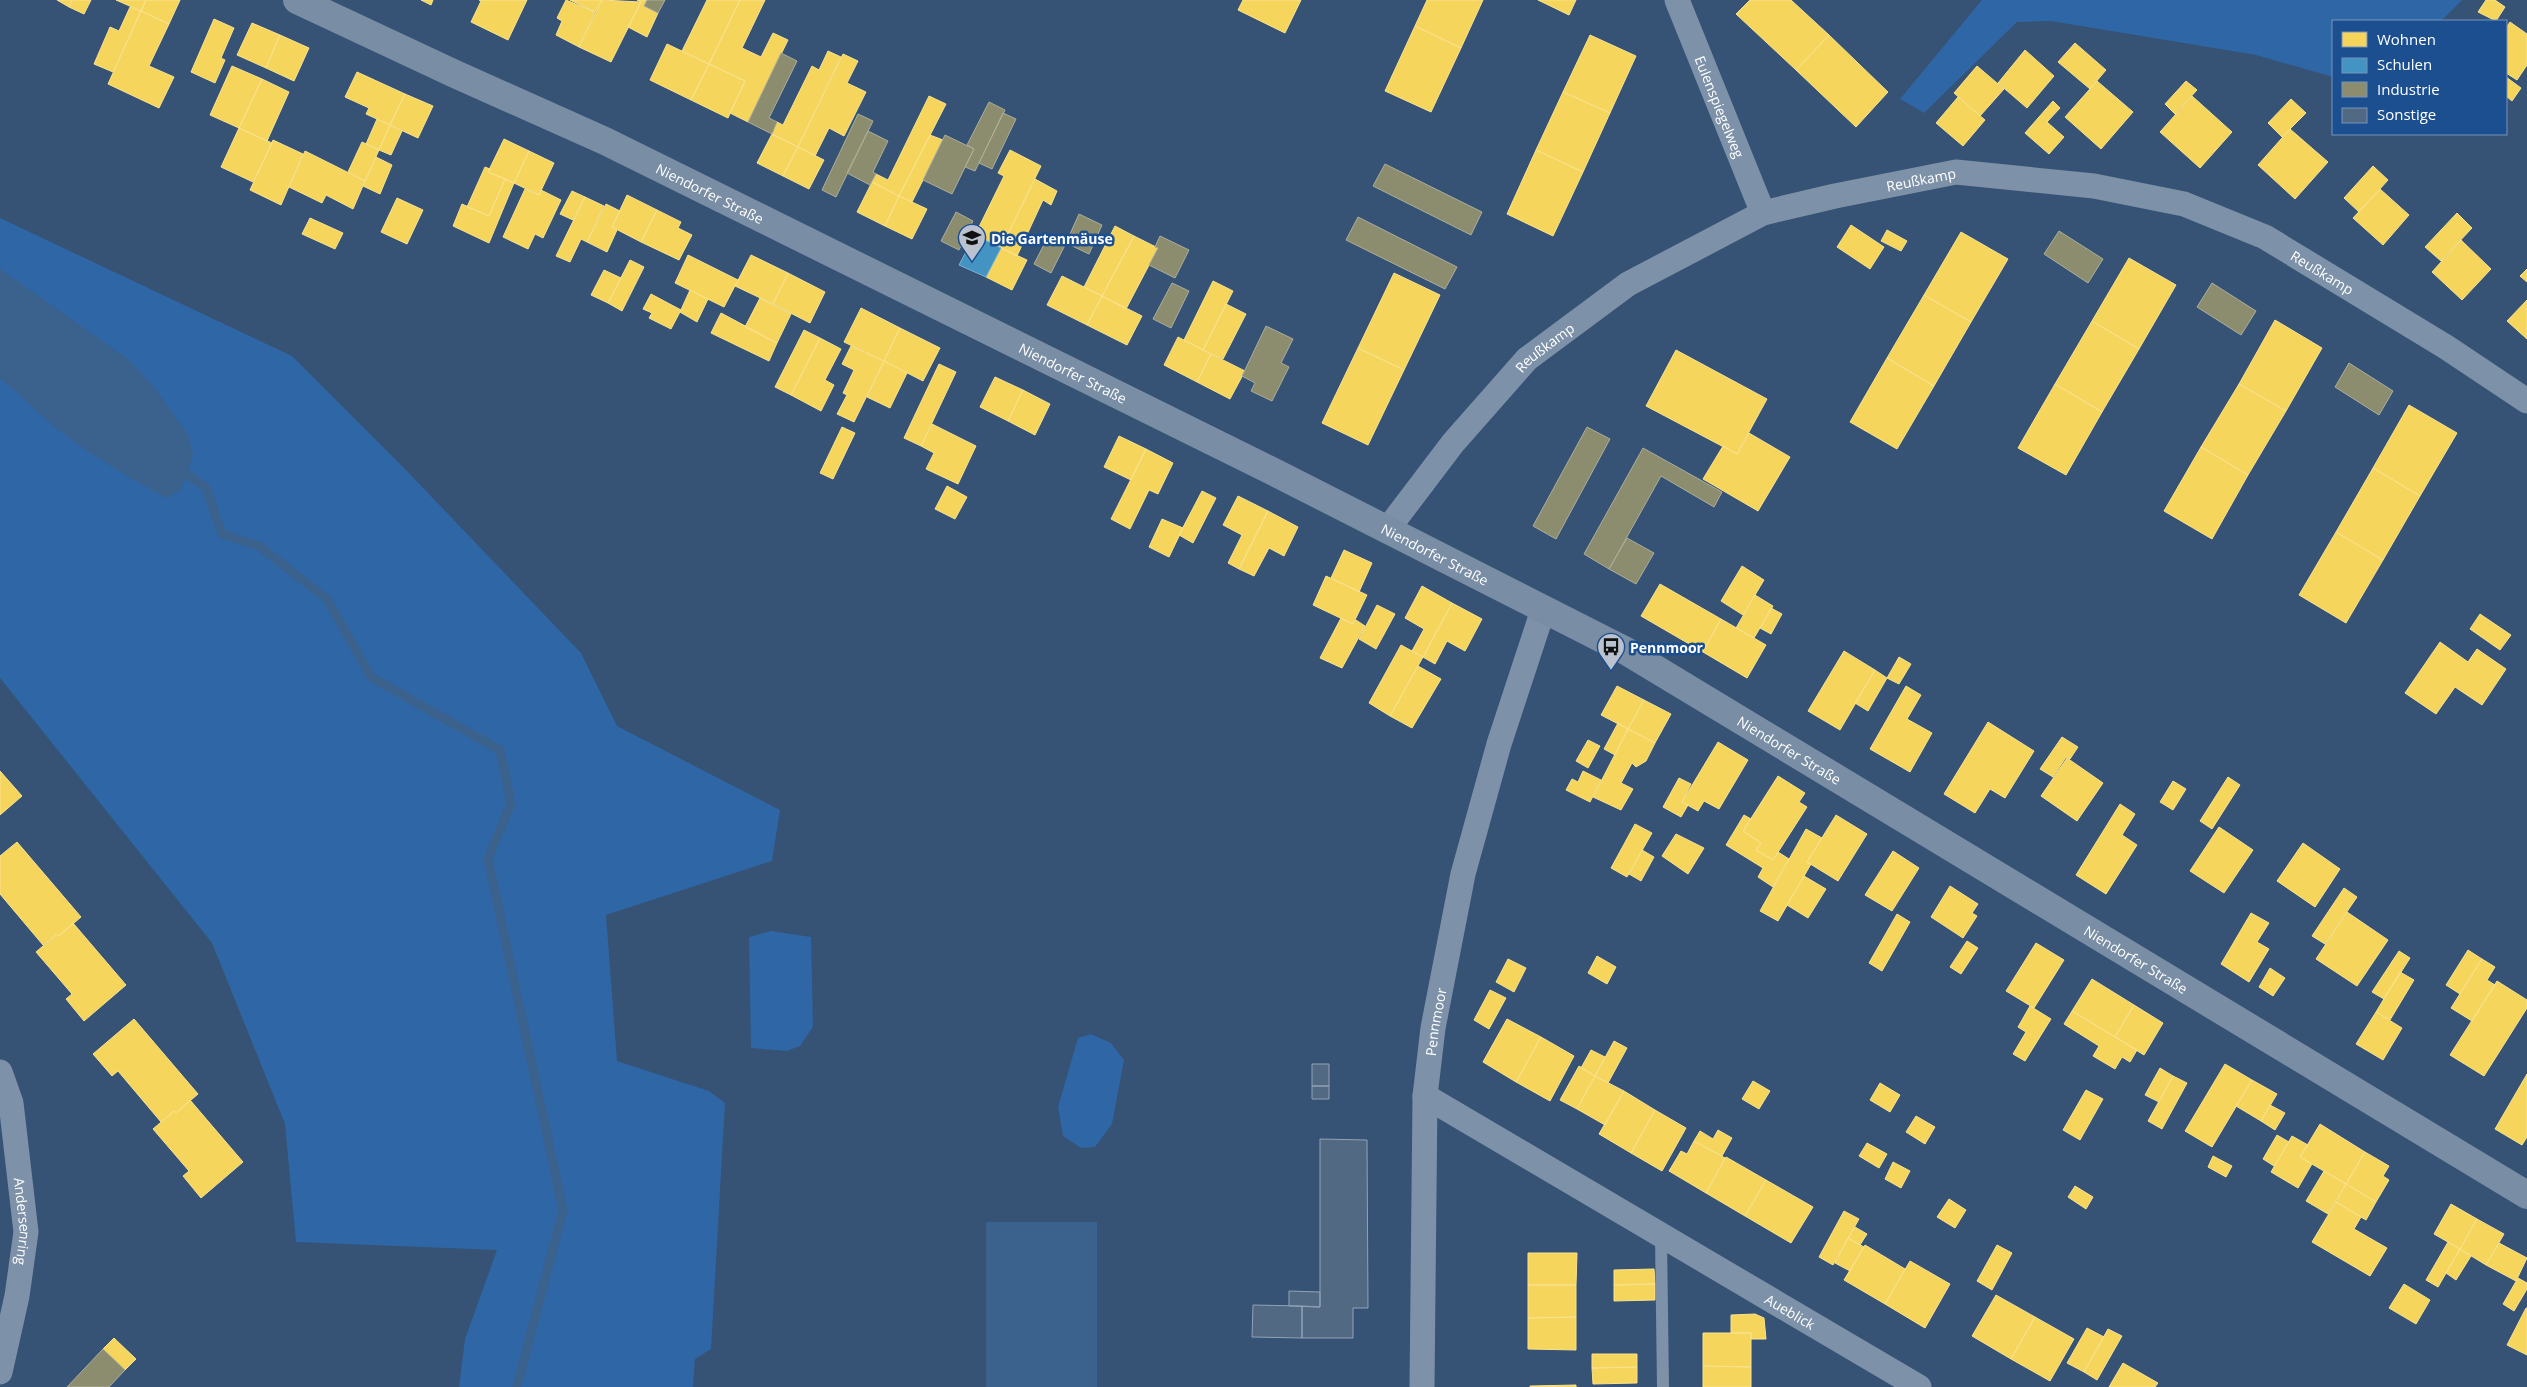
<svg xmlns="http://www.w3.org/2000/svg" width="2527" height="1387" viewBox="0 0 2527 1387" font-family="'Open Sans',sans-serif">
<style>
.green{fill:#2f66a5}
.water{fill:#3b618d}
.homes{fill:#f6d55c;stroke:#f9e28d}
.schools{fill:#4393c3;stroke:#7bb3d5}
.industry{fill:#8c8c6e;stroke:#aeae9a}
.lines{fill:none;stroke-linecap:round;stroke-linejoin:round}
.stream{stroke:#3b618d;stroke-width:9}
.building{fill:#526984;stroke:#92a2b6}
.service{stroke:#7d92a8;stroke-width:12}
.minor{stroke:#7d92a8;stroke-width:25}
.secondary{stroke:#798da4;stroke-width:28}
.labels{text-anchor:middle;dominant-baseline:central;stroke-width:5;stroke-linejoin:round;paint-order:stroke}
.street-label{font-size:14px;fill:#fff;stroke:#1b4f8f}
.poi-label{font-size:14px;font-weight:bold;fill:#fff;stroke:#1b4f8f;text-anchor:start}
</style>
<rect width="100%" height="100%" fill="#365274"/>
<path class="green" d="M1982,0H2462L2441,21H2333V77L2256,55L2051,21L2017,22L1924,113L1900,99Z
M0,218L292,356L405,469L581,653L617,726L780,810L772,861L606,915L617,1061L709,1091L725,1103L711,1349L695,1359L693,1387H459L465,1339L497,1250L296,1242L285,1124L212,943L0,678Z
M771,931L811,937L813,1027L800,1046L787,1051L751,1048L749,937Z
M1091,1034L1111,1043L1124,1060L1112,1124L1095,1147L1081,1148L1063,1136L1058,1107L1078,1038Z"/>
<path class="water" d="M0,269L129,360L156,389L189,437L193,455L181,490L166,498C130,478 94,457 61,432C40,416 22,395 0,379Z
M986,1222H1097V1387H986Z"/>
<path class="homes" d="M57,0H72L69,7Z
M72,0H91L84,14L69,7Z
M116,0H146L141,11Z
M146,0H180L169,24L141,11Z
M421,0H433L431,5Z
M479,0H527L508,40L471,22L481,1Z
M566,0L595,12L579,47L556,35L562,21L557,18Z
M570,0H602L595,12Z
M602,0L641,2L611,62L579,47Z
M637,0H647L644,6L658,13L647,37L628,27L641,2Z
M707,0H740L709,64L682,51Z
M740,0H765L742,48L761,57L773,33L788,40L748,122L730,113L745,81L709,64Z
M1243,0H1301L1285,33L1238,10Z
M1427,0H1483L1461,48L1415,26Z
M1538,0H1576L1569,15Z
M1750,0H1791L1829,35L1796,70L1736,14Z
M2486,0H2495L2505,7L2496,21L2478,12Z
M130,7L141,11L113,72L94,64L110,27L119,31Z
M141,11L169,24L149,66L174,77L159,108L108,84Z
M214,19L234,28L221,58L225,60L215,83L191,72Z
M2510,22L2527,34V65L2517,80L2506,73V28Z
M252,23L280,35L266,68L237,55Z
M1415,26L1461,48L1431,112L1385,91Z
M280,35L309,48L294,81L266,68Z
M1590,35L1636,56L1610,113L1563,92Z
M1829,35L1888,92L1856,127L1796,70Z
M2075,43L2106,70L2090,89L2058,62Z
M667,44L709,64L691,100L650,80Z
M2025,50L2054,76L2027,108L1998,83Z
M828,51L841,57L798,147L772,134L777,122L783,125L812,66L819,70Z
M843,54L858,61L847,83L866,92L844,136L829,128L815,156L798,147Z
M709,64L745,81L728,118L691,100Z
M232,66L262,79L239,128L210,115Z
M1977,66L2004,89L1980,116L1954,93Z
M357,72L405,94L390,125L366,114L369,108L345,97Z
M2506,77L2521,88L2512,101L2506,96Z
M262,79L289,92L267,141L239,128Z
M2097,81L2133,112L2101,149L2065,117Z
M2186,81L2197,90L2175,114L2165,104Z
M1563,92L1610,113L1583,172L1536,150Z
M405,94L433,106L418,138L390,125Z
M929,96L946,104L899,196L872,182L876,174L888,180Z
M2192,96L2232,132L2200,168L2160,132Z
M1958,97L1985,120L1963,146L1936,123Z
M2291,99L2306,113L2282,137L2268,123Z
M2053,101L2060,108L2047,122L2064,137L2049,154L2025,133Z
M377,119L390,125L379,150L366,144Z
M390,125L402,131L391,155L379,150Z
M239,128L272,143L253,182L221,167Z
M2290,129L2328,162L2295,199L2258,165Z
M772,134L798,147L783,176L757,163Z
M930,135L943,140L912,202L899,196Z
M504,139L529,151L514,183L488,172Z
M273,140L303,154L281,205L250,190Z
M362,142L379,150L365,181L348,172Z
M798,147L824,160L809,189L783,176Z
M1010,150L1041,166L1001,248L975,235L1004,176L998,173Z
M1536,150L1583,172L1553,236L1507,214Z
M305,151L365,181L353,209L326,195L322,203L289,187Z
M529,151L554,163L539,195L514,183Z
M376,157L392,165L380,194L363,186Z
M2373,166L2388,180L2359,212L2344,198Z
M485,167L490,169L488,172L505,179L489,216L467,207Z
M505,179L514,183L489,243L453,226L462,204L489,216Z
M1035,179L1057,191L1051,205L1043,200L1017,256L1001,248Z
M872,182L899,196L885,226L857,212Z
M525,189L539,195L541,190L561,200L543,238L535,234L528,249L503,237Z
M2380,189L2409,215L2383,245L2353,218Z
M572,191L585,197L573,220L560,214Z
M627,195L657,210L641,242L612,227Z
M899,196L927,209L912,239L885,226Z
M585,197L604,206L587,242L581,239L570,262L556,256Z
M397,198L423,210L407,244L381,232Z
M606,204L620,211L612,227L617,230L607,252L587,242Z
M657,210L681,222L678,228L692,235L679,260L641,242Z
M2457,213L2472,228L2441,261L2425,247Z
M310,218L343,233L335,249L302,234Z
M1851,225L1884,247L1870,269L1837,247Z
M1115,226L1134,236L1102,296L1084,287Z
M1887,230L1907,241L1901,251L1881,241Z
M1961,232L2008,259L1971,322L1924,295Z
M1134,236L1158,248L1126,309L1102,296Z
M2461,240L2491,269L2462,300L2432,272Z
M1001,248L1027,260L1012,290L986,277Z
M688,255L738,280L724,307L675,283Z
M751,255L788,273L773,304L735,286Z
M2129,258L2176,285L2139,349L2092,321Z
M630,260L644,267L622,311L608,303Z
M2527,269V282L2520,276Z
M604,270L621,278L608,303L591,295Z
M788,273L825,292L810,323L773,304Z
M1394,273L1440,295L1404,370L1358,348Z
M1062,276L1102,296L1087,325L1047,305Z
M1213,281L1233,291L1203,350L1184,340Z
M690,290L708,299L697,322L680,312Z
M651,294L681,310L671,329L649,318L652,313L643,309Z
M1924,295L1971,322L1934,386L1887,358Z
M1102,296L1142,316L1127,345L1087,325Z
M760,298L791,314L777,343L745,327Z
M2527,300V339L2507,321Z
M1226,304L1246,314L1223,359L1203,350Z
M861,308L900,328L884,361L844,342Z
M721,313L777,343L769,361L711,333Z
M2275,320L2322,348L2286,411L2239,384Z
M2092,321L2139,349L2102,412L2055,384Z
M900,328L940,348L923,381L884,361Z
M804,330L820,338L791,395L775,387Z
M1178,337L1211,354L1197,382L1164,365Z
M820,338L841,349L825,380L834,385L821,411L791,395Z
M851,346L884,361L854,422L837,414L847,395L843,393L854,370L842,364Z
M1358,348L1404,370L1368,445L1322,423Z
M1676,350L1767,399L1737,454L1646,406Z
M1211,354L1245,371L1230,399L1197,382Z
M1887,358L1934,386L1897,449L1850,422Z
M884,361L907,373L890,408L867,397Z
M939,364L956,372L921,446L904,438Z
M995,377L1023,390L1008,421L980,407Z
M2055,384L2102,412L2066,475L2018,448Z
M2239,384L2286,411L2248,475L2201,447Z
M1023,390L1050,404L1035,435L1008,421Z
M2409,405L2457,433L2420,496L2373,468Z
M932,424L976,446L958,484L926,469L934,453L921,446Z
M842,427L855,433L833,479L820,473Z
M1749,433L1790,457L1758,511L1703,479L1723,446L1737,454Z
M1119,436L1146,449L1131,480L1104,467Z
M2201,447L2248,475L2212,539L2164,511Z
M1146,449L1173,463L1158,494L1149,490L1130,529L1111,519Z
M2373,468L2420,496L2383,560L2336,532Z
M947,486L967,497L955,519L935,509Z
M1202,491L1216,498L1193,543L1179,535Z
M1238,496L1268,511L1239,569L1228,563L1242,535L1223,525Z
M1268,511L1298,527L1284,556L1269,548L1254,576L1239,569Z
M1162,519L1183,528L1169,557L1149,547Z
M2336,532L2383,560L2346,623L2299,595Z
M1344,550L1372,563L1359,592L1331,578Z
M1742,566L1764,580L1743,615L1721,601Z
M1326,576L1367,595L1353,624L1313,605Z
M1660,584L1721,619L1703,652L1641,616Z
M1422,586L1452,603L1423,657L1412,651L1424,629L1405,618Z
M1755,595L1773,606L1754,638L1736,628Z
M1452,603L1482,619L1465,651L1447,641L1435,664L1423,657Z
M1377,605L1395,614L1376,649L1359,639Z
M1771,608L1782,614L1771,634L1760,628Z
M2480,614L2511,635L2500,650L2470,629Z
M1341,618L1353,624L1356,620L1365,626L1342,668L1320,658Z
M1721,619L1766,645L1747,678L1703,652Z
M2440,642L2468,662L2477,649L2506,669L2482,705L2455,687L2436,714L2405,693Z
M1401,645L1423,657L1390,716L1369,703Z
M1844,651L1875,670L1840,730L1808,711Z
M1899,657L1911,664L1899,684L1887,678Z
M1418,666L1441,679L1412,728L1390,716Z
M1875,670L1887,678L1868,711L1855,703Z
M1617,686L1644,700L1628,729L1601,715Z
M1906,686L1921,695L1907,719L1932,733L1910,772L1870,749Z
M1644,700L1671,714L1655,743L1628,729Z
M1988,722L2034,751L2005,798L1990,789L1975,813L1944,794Z
M1618,723L1628,729L1615,755L1604,749Z
M1628,729L1655,743L1646,761L1636,767L1632,763L1621,783L1633,789L1621,810L1593,797Z
M2062,737L2078,747L2070,759L2066,757L2053,777L2040,769Z
M1588,740L1600,746L1588,768L1576,761Z
M1718,742L1748,760L1719,809L1704,801L1698,811L1682,802Z
M2067,758L2103,783L2077,821L2041,796Z
M0,771L22,796L0,815Z
M1583,771L1601,780L1590,802L1566,790L1572,779L1578,782Z
M1778,776L1805,793L1799,802L1807,807L1773,860L1756,850L1761,843L1743,831Z
M2228,777L2240,785L2212,829L2200,821Z
M1679,778L1691,784L1682,802L1688,805L1681,817L1663,807Z
M2173,781L2186,789L2173,810L2160,802Z
M2120,804L2135,814L2122,835L2137,845L2106,894L2076,875Z
M1744,815L1751,819L1743,831L1761,843L1756,850L1773,860L1778,852L1789,859L1773,887L1758,877L1763,868L1726,845Z
M1836,815L1867,834L1838,881L1807,862Z
M1635,824L1652,833L1627,877L1611,868Z
M2219,827L2253,850L2224,893L2190,871Z
M1806,829L1822,838L1807,862L1811,864L1778,921L1760,911Z
M1676,834L1704,848L1688,874L1662,856Z
M17,842L81,917L59,936L57,934L43,945L0,894V856Z
M2303,843L2340,869L2315,907L2277,881Z
M1642,850L1654,857L1641,881L1629,874Z
M1893,851L1919,868L1892,911L1865,895Z
M1804,876L1826,889L1808,918L1787,905Z
M1950,886L1978,904L1972,913L1977,916L1963,938L1931,917Z
M2344,888L2357,897L2325,944L2312,936Z
M2347,912L2388,940L2357,986L2316,959Z
M2251,913L2269,923L2257,942L2269,949L2249,982L2221,964Z
M1897,914L1910,922L1882,971L1869,963Z
M73,923L126,985L84,1021L66,999L72,994L36,952L57,934L59,936Z
M1967,941L1978,948L1961,974L1950,967Z
M2036,943L2064,960L2034,1008L2006,991Z
M2468,950L2482,959L2460,994L2446,985Z
M2399,951L2410,958L2384,999L2372,992Z
M1597,956L1616,967L1607,984L1588,973Z
M1508,959L1526,968L1514,992L1496,982Z
M2482,959L2495,967L2487,980L2495,985L2472,1021L2451,1008Z
M2270,968L2285,978L2273,996L2259,987Z
M2400,972L2414,980L2390,1020L2376,1012Z
M2092,979L2134,1005L2115,1037L2072,1011Z
M2497,981L2527,1000V1008L2484,1076L2450,1055Z
M1490,990L1506,998L1489,1029L1474,1020Z
M2134,1005L2163,1023L2144,1055L2115,1037Z
M2030,1006L2051,1019L2025,1061L2013,1054L2026,1032L2018,1027Z
M2072,1011L2137,1050L2130,1062L2122,1057L2115,1069L2093,1056L2099,1046L2064,1024Z
M2376,1012L2402,1028L2383,1060L2356,1044Z
M134,1019L198,1094L176,1113L174,1111L161,1122L118,1071L112,1076L93,1054Z
M1507,1019L1541,1037L1516,1082L1483,1062Z
M1541,1037L1574,1056L1550,1101L1516,1082Z
M1614,1041L1627,1048L1608,1083L1595,1076Z
M1591,1050L1605,1057L1595,1076L1581,1068Z
M2225,1064L2252,1080L2212,1147L2185,1131Z
M1579,1066L1595,1076L1577,1109L1560,1100Z
M2160,1068L2173,1076L2159,1102L2145,1095Z
M2527,1074V1137L2522,1145L2495,1129Z
M1595,1076L1624,1091L1605,1125L1577,1109Z
M2173,1076L2187,1083L2162,1129L2148,1121Z
M2252,1080L2277,1094L2261,1121L2236,1106Z
M1753,1081L1770,1091L1759,1109L1742,1099Z
M1880,1083L1900,1095L1890,1112L1870,1100Z
M2086,1090L2103,1099L2080,1140L2063,1130Z
M1624,1091L1655,1110L1631,1153L1599,1134Z
M190,1100L243,1162L201,1198L183,1176L189,1171L153,1129L174,1111L176,1113Z
M2270,1105L2285,1113L2275,1130L2261,1121Z
M1655,1110L1686,1128L1662,1171L1631,1153Z
M1916,1116L1935,1127L1925,1144L1906,1132Z
M2320,1124L2365,1152L2346,1184L2300,1157Z
M1718,1130L1732,1138L1722,1156L1694,1141L1700,1131L1713,1139Z
M2277,1135L2289,1142L2274,1166L2263,1159Z
M2292,1136L2308,1145L2300,1157L2312,1164L2298,1188L2271,1172Z
M1694,1141L1725,1158L1706,1193L1669,1171L1681,1151L1687,1154Z
M1867,1143L1887,1154L1879,1168L1859,1156Z
M2365,1152L2389,1166L2383,1176L2389,1180L2376,1202L2346,1184Z
M2213,1156L2232,1166L2226,1177L2208,1167Z
M1726,1157L1766,1180L1745,1216L1706,1193Z
M1893,1162L1910,1171L1901,1188L1885,1179Z
M2324,1171L2346,1184L2328,1214L2306,1201Z
M1766,1180L1813,1207L1791,1243L1745,1216Z
M2346,1184L2376,1202L2366,1220L2336,1202Z
M2075,1186L2093,1197L2086,1209L2068,1197Z
M1949,1199L1966,1210L1955,1228L1937,1217Z
M2336,1202L2361,1217L2354,1229L2387,1248L2370,1276L2312,1242Z
M2451,1204L2477,1219L2460,1249L2434,1234Z
M1844,1211L1859,1219L1833,1265L1819,1257Z
M2477,1219L2504,1234L2486,1265L2460,1249Z
M1855,1227L1867,1234L1860,1245L1848,1238Z
M1848,1238L1864,1247L1850,1271L1835,1263Z
M2448,1242L2460,1249L2438,1287L2426,1280Z
M2499,1243L2527,1258L2516,1281L2486,1265Z
M1865,1245L1905,1269L1885,1304L1844,1280Z
M1997,1245L2012,1253L1992,1290L1977,1281Z
M2460,1249L2471,1256L2456,1280L2446,1273Z
M1528,1253H1577L1576,1285H1528Z
M1910,1261L1950,1284L1925,1328L1885,1304Z
M1654,1269L1655,1284L1614,1285V1270Z
M2518,1278L2527,1283V1289L2514,1311L2503,1304Z
M1655,1284V1300L1614,1301V1285Z
M2404,1284L2430,1300L2416,1324L2389,1308Z
M1528,1285H1576V1317L1528,1318Z
M1996,1295L2035,1317L2011,1359L1972,1336Z
M2526,1308H2527V1355L2507,1345Z
M1755,1314L1764,1318L1766,1339H1751V1333H1731V1315Z
M1576,1317V1350L1528,1349V1318Z
M2035,1317L2074,1339L2050,1381L2011,1359Z
M2087,1328L2104,1337L2084,1372L2067,1363Z
M2108,1329L2122,1336L2097,1380L2084,1372Z
M1703,1333H1751V1367L1703,1366Z
M114,1338L136,1359L125,1370L103,1349Z
M1592,1354H1637V1367L1592,1368Z
M2123,1363L2158,1383L2155,1387H2109Z
M1703,1366L1751,1367V1387H1703Z
M1637,1367V1383L1593,1384L1592,1368Z
M1576,1385V1387H1530V1386Z"/>
<path class="schools" d="M975,235L1001,248L986,277L959,265Z"/>
<path class="industry" d="M647,0H665L658,13L644,6Z
M781,53L797,61L769,118L777,122L772,134L748,122Z
M989,102L1005,110L975,171L965,167L974,149L967,145Z
M1003,113L1016,119L992,169L979,163Z
M858,114L873,121L836,197L822,190Z
M868,131L888,141L873,172L876,174L870,185L847,173Z
M945,135L974,149L952,194L923,180Z
M1385,164L1482,212L1471,235L1373,186Z
M956,212L973,221L959,250L941,241Z
M1079,214L1102,225L1089,254L1066,243Z
M1358,217L1457,267L1445,289L1346,240Z
M2059,231L2103,259L2088,283L2044,254Z
M1049,235L1066,243L1051,273L1034,264Z
M1160,236L1189,250L1175,278L1149,265L1158,248L1155,247Z
M1172,283L1189,291L1171,328L1153,319Z
M2212,283L2256,311L2241,335L2197,307Z
M1266,326L1293,339L1281,363L1289,367L1272,401L1251,391L1255,383L1242,376Z
M2349,363L2393,391L2379,415L2335,387Z
M1587,427L1610,439L1556,539L1533,526Z
M1643,448L1722,492L1714,507L1661,476L1609,569L1584,554Z
M1627,538L1654,553L1636,584L1609,569Z
M103,1349L125,1370L109,1387H67Z"/>
<g class="lines">
<path class="stream" d="M187,474L206,488L222,534L259,546L327,599L371,677L500,750L511,803L488,859L563,1210L517,1387"/>
</g>
<path class="building" d="M1312,1064H1329V1086H1312Z
M1312,1086H1329V1099H1312Z
M1320,1139L1367,1140L1368,1308H1353V1338H1302V1306L1320,1307Z
M1289,1291L1320,1292V1307L1289,1306Z
M1253,1305L1302,1306V1338L1252,1337Z"/>
<g class="lines">
<path class="service" d="M1661,1237L1663,1387"/>
<g class="minor">
<path id="s1" d="M1677,0L1763,213"/>
<path id="s2" d="M1387,530L1453,443L1527,359L1628,284L1763,213L1835,196L1956,172L2094,186L2184,204L2265,237L2446,347L2527,401"/>
<path id="s3" d="M0,1072L11,1103L26,1232L17,1296L0,1372"/>
<path id="s4" d="M1425,1096L1919,1387"/>
<path id="s5" d="M1422,1387L1425,1096L1433,1028L1463,874L1499,744L1543,610"/>
</g>
<path class="secondary" id="s6" d="M297,0L455,74L605,141L1276,473L1626,651L2527,1195"/>
</g>
<defs>
<symbol id="school-pin" viewBox="-11 -11 22 30"><path d="M0 17L-7.5 6A9.5 9.5 0 1 1 7.5 6Z" fill="#b9c2ce" stroke="#1b4f8f"/><path d="M0-5L7-2L0 1L-7-2ZM-4 1L0 2.5L4 1V4Q0 6-4 4Z" fill="#111"/></symbol>
<symbol id="bus-pin" viewBox="-11 -11 22 30"><path d="M0 17L-7.5 6A9.5 9.5 0 1 1 7.5 6Z" fill="#b9c2ce" stroke="#1b4f8f"/><path d="M-5-6H5V4H4V6H2V4H-2V6H-4V4H-5ZM-3.5-4V0h7V-4ZM-3.5 1.2v1.5H-2V1.2ZM2 1.2v1.5H3.5V1.2Z" fill="#111"/></symbol>
</defs>
<g fill-rule="evenodd">
<use href="#school-pin" x="956" y="222" width="32" height="43"/>
<use href="#bus-pin" x="1595" y="631" width="32" height="43"/>
</g>
<g class="labels">
<g class="street-label">
<text stroke="none"><textPath href="#s1" startOffset="115">Eulenspiegelweg</textPath></text>
<text stroke="none"><textPath href="#s2" startOffset="661">Reußkamp</textPath></text>
<text stroke="none"><textPath href="#s6" startOffset="456">Niendorfer Straße</textPath></text>
<text stroke="none"><textPath href="#s2" startOffset="1082">Reußkamp</textPath></text>
<text stroke="none"><textPath href="#s2" startOffset="242">Reußkamp</textPath></text>
<text stroke="none"><textPath href="#s6" startOffset="861">Niendorfer Straße</textPath></text>
<text stroke="none"><textPath href="#s6" startOffset="1266">Niendorfer Straße</textPath></text>
<text stroke="none"><textPath href="#s6" startOffset="1671">Niendorfer Straße</textPath></text>
<text stroke="none"><textPath href="#s6" startOffset="2076">Niendorfer Straße</textPath></text>
<text stroke="none"><textPath href="#s5" startOffset="366">Pennmoor</textPath></text>
<text stroke="none"><textPath href="#s3" startOffset="152">Andersenring</textPath></text>
<text stroke="none"><textPath href="#s4" startOffset="424">Aueblick</textPath></text>
</g>
<g class="poi-label">
<text x="991" y="238">Die Gartenmäuse</text>
<text x="1630" y="647">Pennmoor</text>
</g>
</g>
<rect x="2332" y="20" width="175" height="115" fill="#1b4f8f" stroke="#7695bc"/>
<rect x="2342" y="32" width="25" height="15" fill="#f6d55c" stroke="#7695bc"/>
<text x="2377" y="45" font-size="15" fill="#ffffff">Wohnen</text>
<rect x="2342" y="58" width="25" height="15" fill="#4393c3" stroke="#7695bc"/>
<text x="2377" y="70" font-size="15" fill="#ffffff">Schulen</text>
<rect x="2342" y="82" width="25" height="15" fill="#8c8c6e" stroke="#7695bc"/>
<text x="2377" y="95" font-size="15" fill="#ffffff">Industrie</text>
<rect x="2342" y="108" width="25" height="15" fill="#526984" stroke="#7695bc"/>
<text x="2377" y="120" font-size="15" fill="#ffffff">Sonstige</text>
</svg>
